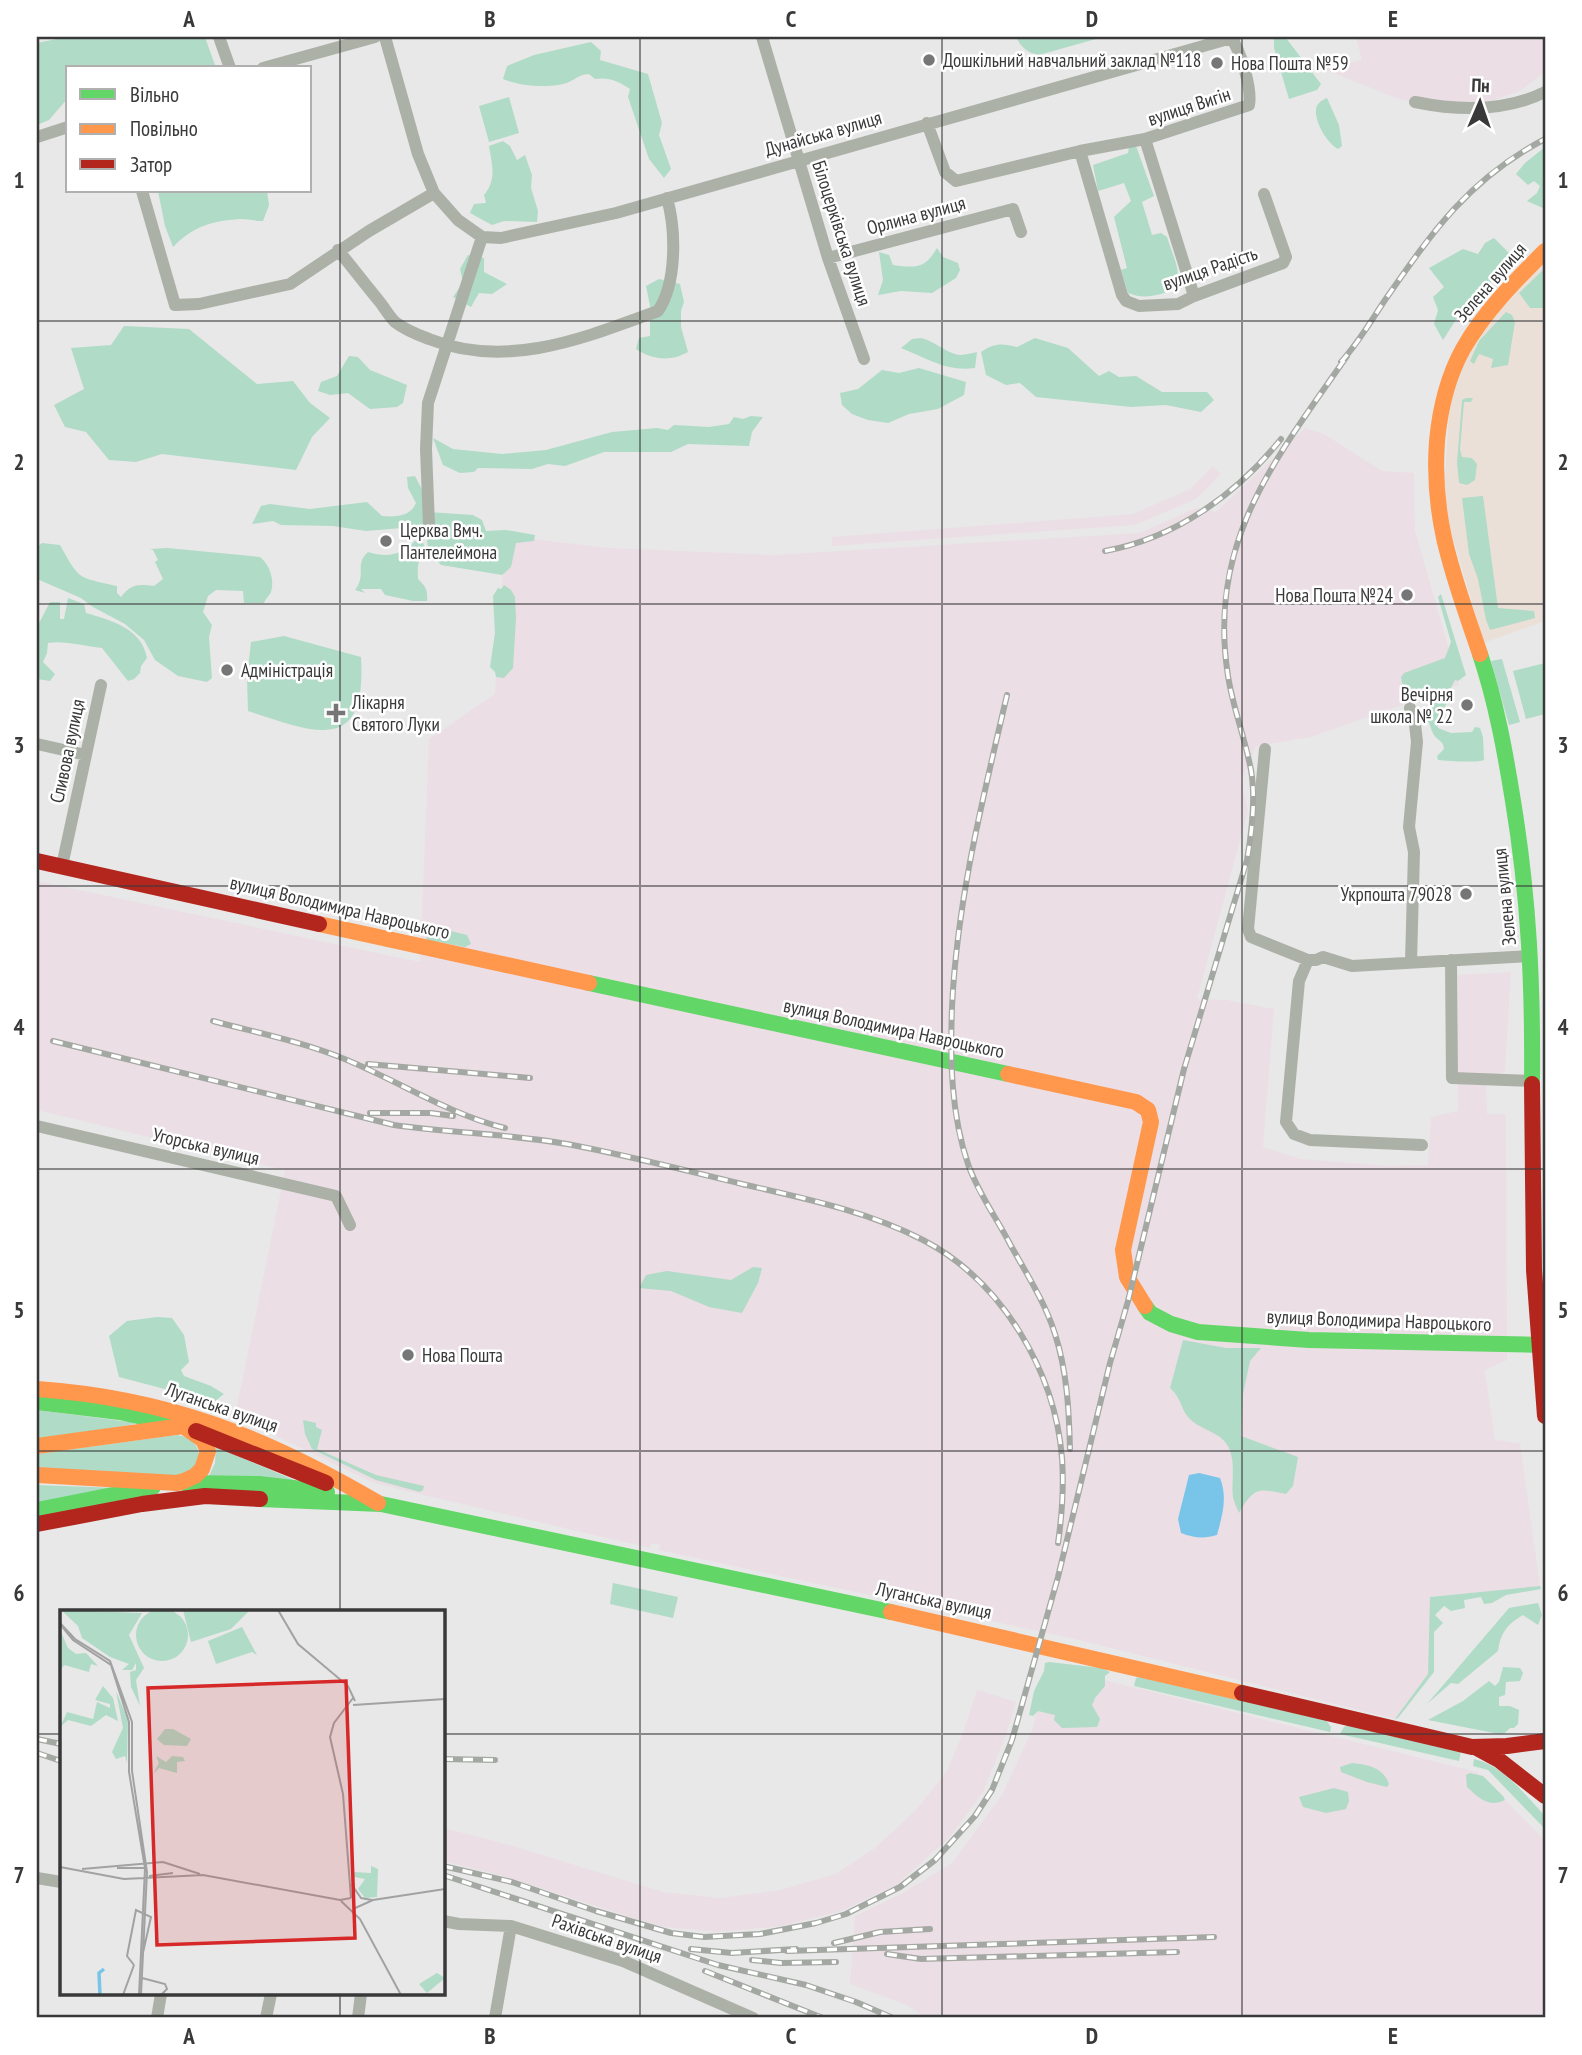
<svg xmlns="http://www.w3.org/2000/svg" width="1582" height="2055" viewBox="0 0 1582 2055" font-family="'PT Sans Narrow',sans-serif">
<style>
.commercial{fill:#ebe0d8}
.industrial{fill:#ebdee5}
.green{fill:#b0dbc7}
.water{fill:#78c5e9}
.lines{fill:none;stroke-linecap:round;stroke-linejoin:round}
.street{stroke:#acb1a8;stroke-width:12}
.fast{stroke:#63d668;stroke-width:16}
.slow{stroke:#ff974d;stroke-width:16}
.jam{stroke:#b3261e;stroke-width:16}
.rail-casing{stroke:#a4a8a2;stroke-width:6}
.rail{stroke:#fff;stroke-width:3.5;stroke-dasharray:10;stroke-linecap:butt}
.grid{fill:none;stroke:#39393a;stroke-width:2;stroke-opacity:0.55}
.poi-dot{fill:#767677;stroke:#fff;stroke-width:2.5}
.labels{text-anchor:middle;dominant-baseline:central;stroke-width:5;stroke-linejoin:round;paint-order:stroke}
.poi-label{font-size:19px;fill:#39393a;stroke:#fff;text-anchor:start}
.street-label{font-size:19px;fill:#39393a;stroke:#fff}
.inset-river{fill:none;stroke:#78c5e9;stroke-width:3.5}
.inset-road{fill:none;stroke:#a2a2a2;stroke-width:2}
.view{fill:#d62828;fill-opacity:0.15;stroke:#d62828;stroke-width:3.5}
.inset-edge{fill:none;stroke:#39393a;stroke-width:3.5}
.neatline{fill:none;stroke:#39393a;stroke-width:2.5}
.grid-label{font-size:23px;text-anchor:middle;font-weight:bold;fill:#39393a}
</style>
<rect width="100%" height="100%" fill="#e8e8e8"/>
<path class="commercial" d="M1545,261V621L1484,643L1452,535L1444,500L1449,408L1470,344Z"/>
<path class="industrial" d="M1356,37H1545V72L1520,91L1496,99L1463,105H1428L1399,99L1323,69L1362,60Z
M1305,428L1324,434L1382,471L1414,473L1415,530L1459,685L1311,737L1256,746L1241,780L1248,811L1197,999L1226,1000L1274,1009L1263,1147L1300,1159L1390,1166L1428,1165L1431,1117L1458,1111V975L1511,972L1505,1072L1486,1076L1487,1114H1506L1507,1360L1485,1370L1495,1440L1520,1443L1540,1586L1431,1597L1428,1674L1395,1719L1075,1639L659,1550L660,1545L652,1543L650,1548L398,1489L372,1482L235,1416L285,1170L37,1110V881L420,962L429,739L495,694L505,536L610,548L773,555L1140,533L1196,508L1216,512Z
M1213,466L1221,474L1196,499L1135,525L832,546V537L1133,514L1190,489Z
M1047,1666L1477,1772L1545,1840V2018H926L907,2005L850,1984L855,1916L901,1894L952,1863L1002,1795L1033,1728Z
M977,1690L1016,1702L1006,1735L983,1792L949,1838L896,1885L841,1911L782,1926L716,1932L658,1926L500,1875L443,1861V1828L506,1844L663,1892L720,1898L780,1890L836,1874L875,1848L917,1809L947,1771L963,1733Z"/>
<path class="green" d="M67,37H205L216,68H68V98L49,120L37,125V43Z
M1016,37H1103L1039,55C1027,53 1021,47 1016,37Z
M1274,37L1286,38L1321,84L1317,90L1289,99L1274,48Z
M591,42L601,51L600,60L648,74L662,123L659,135L671,169L664,178L649,159L628,97L630,89C618,81 609,77 595,79L589,74C578,75 578,78 569,82C553,89 518,86 503,79L507,66L534,55Z
M509,97L519,133L489,142L479,106Z
M1327,98L1339,125L1342,146L1338,149C1327,143 1315,123 1316,110C1316,104 1322,100 1327,98Z
M503,141L510,146L517,160L525,155L532,175L531,188L538,211L537,222L504,221L492,225L470,213L474,204L486,203L484,195C497,179 492,165 489,146Z
M1136,146L1154,196L1142,202L1152,235L1161,233L1167,237C1173,258 1191,286 1161,294C1148,297 1141,298 1128,293L1121,270L1127,268L1114,217L1131,201L1124,183L1098,191L1093,165L1128,153L1129,147Z
M1545,147V209L1527,201L1537,193L1540,186L1534,181L1528,185L1516,174L1525,163Z
M158,191H267L269,205L263,221C254,221 248,219 240,219C211,221 194,226 173,247L165,226Z
M1494,238L1509,253C1503,276 1488,282 1475,301L1466,304L1443,340L1434,324L1438,310L1433,297L1444,287L1429,268L1463,249L1478,254L1485,243Z
M937,248L943,257L958,263L960,270L956,278L932,293L901,291L878,295L883,280L879,252L889,255L893,265C916,268 925,269 937,248Z
M468,255L484,258V272L507,284L492,294L479,293L471,307L453,297L463,282L460,269Z
M1545,268V308H1530L1519,293Z
M659,279L680,284L684,302L681,311V327L688,352C671,362 652,360 636,349L639,338L650,336V306L646,286Z
M1506,312L1512,315L1515,322L1508,365L1491,368L1493,359L1479,354L1474,364L1470,361L1479,341Z
M124,326L189,329L257,384L293,381L310,403L330,418L312,437L296,470L162,454L136,462L109,460L86,432L65,427L54,405L84,389L71,348L111,345Z
M921,338C935,341 946,353 959,355C964,355 972,353 977,352L975,368C946,372 927,358 901,348L912,339Z
M1035,338L1068,348L1099,376L1109,371L1119,377L1136,376L1162,392H1207L1214,400L1201,412L1166,405L1131,407L1036,397L1020,383L1006,385L986,375L981,352C994,343 1002,343 1017,347Z
M349,356L358,357L370,370L407,385L403,403L397,407L370,409L348,393L330,395L318,391L321,382L337,376Z
M919,368L966,382L964,395L938,409L909,414L888,423L868,420L852,414L842,405L840,393L858,389L882,370L899,373Z
M1466,398H1473L1471,402H1464L1460,450L1462,457L1472,458L1477,464L1475,480L1467,485L1459,483L1457,463L1462,400Z
M751,416L763,417L752,432L749,446L688,444L671,452H604L565,466L548,464L532,469L478,468L474,472L460,473L443,465L433,438L453,449L502,454L546,450L612,432L657,428L668,430L674,425L709,427L729,424L734,417L743,419Z
M415,476L427,499L428,512L473,515L482,520L486,531L506,530L535,535L534,541L516,543L511,567L502,575L441,565L428,550L427,539L423,534L402,528L366,531L333,526L281,525L273,521L252,524L261,506L270,504L310,509L367,502L382,516C395,517 410,517 416,503L408,488L407,477Z
M1483,496L1498,608L1534,611L1535,618L1490,630L1486,620L1478,579L1469,554L1462,498Z
M415,541H422C428,550 423,553 419,562C417,567 418,573 418,579C425,586 428,589 427,601H413L385,595L381,589H361L365,593L355,590C367,575 354,564 368,552C387,558 402,555 415,541Z
M42,543L60,545C80,581 78,577 117,586V593L121,597C131,584 138,584 154,586L163,579L155,562L158,560L153,550L150,549L167,548L260,557C269,564 275,579 271,592C269,596 266,598 264,603H244L243,591L216,590L208,596L203,612L212,625L209,637L212,678L207,682L178,676L155,660L144,640L125,624L93,607L81,598L37,579V547Z
M504,585L511,590L515,597L516,618L513,668L504,678L496,677L495,672L490,667L495,633L493,596L498,588L501,589Z
M1441,594L1466,675L1458,681L1455,680L1451,688L1415,699L1404,693L1401,677L1404,673L1445,658L1451,642L1438,597Z
M68,598L84,604L86,613C110,620 142,628 147,658L141,666L140,673L134,679L128,681L102,648C85,646 62,640 48,643L47,653L43,662L55,674L50,681L37,679V627L50,602H60V619H64Z
M284,636L361,657C367,757 314,732 248,711L247,678L251,642Z
M1502,659L1520,722L1509,725L1491,661Z
M1545,663V714L1526,719L1513,671Z
M1444,699L1447,703L1437,719L1438,728L1451,733L1472,732L1475,727L1480,728L1483,737L1484,760C1478,763 1447,761 1438,760L1437,756L1444,749C1443,740 1438,741 1434,735C1428,724 1433,725 1422,715C1425,705 1435,703 1444,699Z
M435,927L467,935L471,944L465,947L427,940L425,933Z
M753,1267L762,1268L758,1283L742,1313L709,1307L671,1291L639,1288L646,1275L667,1271L731,1280Z
M157,1317L172,1318L184,1335L189,1362L181,1370L184,1376L211,1386L224,1394L214,1402L119,1377L109,1336L127,1321Z
M1183,1340L1226,1348H1261L1250,1361L1243,1394L1241,1436L1298,1457L1293,1486L1286,1494C1258,1488 1254,1487 1239,1513C1237,1508 1234,1503 1233,1497C1231,1482 1236,1464 1229,1448C1222,1432 1202,1431 1190,1419C1180,1409 1183,1400 1170,1388Z
M37,1410L130,1422L135,1424L37,1441Z
M303,1420L316,1423V1427L322,1430L317,1449L376,1475L424,1486L423,1490L420,1492L376,1480L312,1449L305,1434Z
M177,1435C192,1437 201,1447 199,1462L186,1477L37,1470V1454Z
M216,1447L299,1482L209,1476L215,1463Z
M37,1485L119,1488L37,1505Z
M613,1583L678,1597L673,1618L610,1604Z
M1540,1586L1541,1589L1506,1595L1492,1603L1484,1604L1481,1597L1464,1600L1465,1608L1451,1611L1444,1606L1435,1615L1443,1623L1434,1632V1672L1398,1718L1395,1719L1428,1674L1430,1597Z
M1538,1603L1542,1615L1538,1625L1523,1615C1507,1624 1500,1634 1498,1651L1458,1684L1451,1683L1427,1704L1509,1608Z
M1049,1662L1101,1668L1110,1672L1105,1676V1686L1095,1698L1092,1705L1100,1719L1097,1727L1062,1728L1054,1720L1055,1715L1038,1711L1033,1716L1029,1715L1034,1691L1044,1671L1045,1663Z
M1503,1667L1520,1668L1523,1673L1520,1681L1506,1682L1505,1695L1499,1697V1706H1510L1519,1710L1518,1724L1514,1728H1510L1505,1733L1499,1734L1428,1720L1463,1701L1489,1681L1495,1686L1499,1682Z
M1139,1677L1326,1720L1331,1727L1330,1732L1134,1686L1136,1678Z
M1348,1725L1461,1751L1459,1761L1340,1734L1344,1727Z
M1474,1759C1504,1766 1524,1794 1545,1816V1829L1488,1770L1473,1766Z
M1352,1763C1368,1765 1383,1767 1389,1784L1387,1787L1367,1782L1341,1772L1340,1767Z
M1470,1773L1483,1776L1503,1796L1505,1800C1488,1808 1479,1798 1467,1787L1466,1775Z
M1334,1788L1348,1792L1349,1801L1346,1809L1326,1813L1303,1807L1299,1797Z"/>
<path class="water" d="M1199,1473L1220,1478C1228,1498 1222,1516 1217,1535C1204,1539 1194,1538 1181,1533L1178,1519L1189,1475Z"/>
<g class="lines">
<path class="street" d="M219,37L230,68
M385,37L418,154L434,193L458,220L482,237L501,238L616,213L1235,37
M762,37L828,258L864,359
M263,68L375,37
M1415,102C1459,111 1505,112 1545,92
M927,123L945,172L956,181L1080,151L1145,139L1249,105C1252,89 1241,51 1231,38
M37,137L68,127
M1145,139L1194,296
M1080,151L1122,295L1126,301L1139,306L1178,304L1194,296L1283,263L1286,257L1264,194
M142,191L175,305L199,304L290,284L369,231L434,193
M338,250C352,267 365,284 379,301C384,307 389,316 395,322C404,329 418,335 429,339C507,370 584,338 658,311C677,283 676,230 667,198
M828,258L1013,209L1021,232
M429,525L426,449L428,403L482,237
M1410,708L1415,724L1417,742L1409,827L1414,852L1411,962
M37,744L86,755
M1265,749L1248,929L1251,937L1308,960H1316L1323,957L1352,966L1531,956
M62,866L101,685
M1308,960L1299,981L1286,1122L1294,1134L1310,1140L1422,1145
M1451,960L1452,1078L1532,1081
M37,1126L336,1196L350,1225
M37,1878L61,1882
M443,1921L459,1924L511,1926L623,1961L753,2018
M157,2018L161,1994
M266,2018L271,1994
M358,2018L361,1994
M495,2018L511,1926"/>
<path class="fast" d="M1480,654C1496,702 1505,751 1513,801C1529,898 1533,986 1532,1084
M589,983L1008,1074
M1145,1306L1150,1313L1171,1324L1198,1332L1309,1340L1545,1345
M37,1402L120,1412L169,1423
M184,1483L259,1484L327,1492
M260,1499L381,1504L891,1612
M37,1510L153,1487"/>
<path class="slow" d="M1480,654C1455,579 1431,523 1437,441C1440,409 1447,378 1463,349C1484,312 1515,281 1545,251
M319,924L589,983
M1008,1074L1136,1102L1148,1110L1151,1122L1123,1250L1127,1277L1145,1306
M37,1389C167,1398 266,1437 378,1503
M37,1446L183,1426L203,1440L208,1451L202,1469L195,1476L184,1481L177,1483L37,1475
M891,1612L1242,1693"/>
<path class="jam" d="M37,861L319,924
M1532,1084L1534,1270L1545,1416
M196,1431L326,1483
M37,1524L142,1504L205,1496L260,1499
M1242,1693L1472,1747L1507,1746L1545,1741
M1475,1747L1499,1760L1545,1796"/>
<defs>
<path id="rail" d="M1341,362C1358,343 1371,321 1385,300C1433,231 1469,179 1545,139
M1105,551C1176,538 1237,494 1281,439
M1007,695C983,798 957,900 952,1007C950,1060 951,1114 968,1164C978,1193 996,1217 1010,1244C1026,1273 1045,1302 1055,1334C1067,1371 1069,1410 1070,1449
M213,1021C258,1033 304,1042 347,1060C400,1082 449,1114 505,1128
M53,1041L394,1125C451,1133 510,1134 567,1144C626,1155 684,1170 742,1184C803,1198 867,1211 923,1240C1002,1281 1055,1371 1062,1458C1064,1486 1062,1515 1058,1543
M368,1064L530,1078
M370,1113H431L453,1116
M37,1739L61,1744
M37,1753L61,1761
M443,1759L495,1760
M443,1866L512,1882L596,1911L671,1933L704,1937L760,1934L816,1923L846,1914L900,1887L935,1860L975,1816L992,1790L1012,1740L1058,1577L1110,1363L1128,1301L1184,1069L1247,860C1252,831 1256,799 1251,770C1245,738 1233,708 1228,676C1207,541 1275,460 1347,356
M443,1875L718,1965L806,1985L856,2002L893,2018
M834,1943L880,1932L930,1929
M691,1949L732,1953L796,1949
M787,1951L1214,1937
M887,1954L921,1959L1177,1952
M752,1960L781,1963L836,1962
M705,1971L823,2018"/>
</defs>
<use href="#rail" class="rail-casing"/>
<use href="#rail" class="rail"/>
</g>
<path class="grid" d="M340,37V1612M640,37V2018M942,37V2018M1242,37V2018M37,321H1545M37,604H1545M37,886H1545M37,1169H1545M37,1451H1545M37,1734H61M443,1734H1545M340,1994V2018"/>
<g class="poi-dot">
<circle cx="929" cy="60" r="7"/>
<circle cx="1217" cy="63" r="7"/>
<circle cx="386" cy="541" r="7"/>
<circle cx="1407" cy="595" r="7"/>
<circle cx="227" cy="670" r="7"/>
<circle cx="1467" cy="705" r="7"/>
<path d="M332.5 702.5h7v7h7v7h-7v7h-7v-7h-7v-7h7z"/>
<circle cx="1466" cy="894" r="7"/>
<circle cx="408" cy="1355" r="7"/>
</g>
<g class="labels">
<g class="poi-label">
<text x="943" y="60">Дошкільний навчальний заклад №118</text>
<text x="1231" y="63">Нова Пошта №59</text>
<text x="400" y="530">Церква Вмч.<tspan x="400" dy="22">Пантелеймона</tspan></text>
<text x="1393" y="595" text-anchor="end">Нова Пошта №24</text>
<text x="241" y="670">Адміністрація</text>
<text x="1453" y="694" text-anchor="end">Вечірня<tspan x="1453" dy="22">школа № 22</tspan></text>
<text x="352" y="702">Лікарня<tspan x="352" dy="22">Святого Луки</tspan></text>
<text x="1452" y="894" text-anchor="end">Укрпошта 79028</text>
<text x="422" y="1355">Нова Пошта</text>
</g>
<g class="street-label">
<text transform="translate(1189 106) rotate(-18)">вулиця Вигін</text>
<text transform="translate(823 133) rotate(-16)">Дунайська вулиця</text>
<text transform="translate(916 215) rotate(-15)">Орлина вулиця</text>
<text transform="translate(842 233) rotate(72)">Білоцерківська вулиця</text>
<text transform="translate(1210 268) rotate(-19)">вулиця Радість</text>
<text transform="translate(1490 282) rotate(-49)">Зелена вулиця</text>
<text transform="translate(67 751) rotate(-78)">Сливова вулиця</text>
<text transform="translate(1504 897) rotate(-96)">Зелена вулиця</text>
<text transform="translate(340 907) rotate(13)">вулиця Володимира Навроцького</text>
<text transform="translate(894 1028) rotate(12)">вулиця Володимира Навроцького</text>
<text transform="translate(206 1146) rotate(13)">Угорська вулиця</text>
<text transform="translate(1379 1320) rotate(2)">вулиця Володимира Навроцького</text>
<text transform="translate(222 1407) rotate(19)">Луганська вулиця</text>
<text transform="translate(934 1600) rotate(12)">Луганська вулиця</text>
<text transform="translate(607 1938) rotate(19)">Рахівська вулиця</text>
</g>
</g>
<g transform="translate(60 1610)">
<rect width="385" height="385" fill="#e8e8e8"/>
<path d="M76 25a26 26 0 1 1 52 0a26 26 0 1 1-52 0ZM1,0L82,3L69,25L84,58L76,70L80,96L71,77L70,62L76,60V53L72,60H62L69,54L50,47L22,28L18,16ZM123,0H190L171,19L131,32ZM182,17L197,45L192,42L156,54L148,31ZM0,20L8,38L16,44L26,43L38,56L31,54L29,62L4,55L0,61ZM43,76L53,88L58,111L46,105L31,116L8,110L0,117L7,102L33,109L37,92L50,98V94L35,90ZM56,81L68,110L67,153L65,146L56,149L52,142L63,118ZM105,119H113L131,129L127,136L104,135L97,129ZM96,146L106,152L112,146L123,147L125,151L117,152V163L99,158L93,164L99,153ZM311,256L318,259L317,287L305,288L298,279L305,269L294,267L293,262L311,263ZM377,363L385,368L367,383L359,374Z" fill="#b0dbc7"/>
<path class="inset-river" d="M40,385L39,363L44,359"/>
<path class="inset-road" d="M218,0L238,34L288,76L295,91M0,13L15,29L50,51L72,112V161L87,262L81,385M0,14L13,30L51,55L69,112V162L85,258L79,385M293,95L385,89M0,257L64,269L143,265L280,290L291,288M57,258H85M22,259L103,252L140,264M89,266L113,263M292,275L301,288L312,290M291,288L283,184L270,127L274,113L293,88M281,291L300,309L341,385M293,299L313,290L385,279M74,355L67,346L76,300L91,307L82,347M82,368L105,374L107,379L101,385M63,385L74,355"/>
<path class="view" d="M286,71L295,328L97,335L88,78Z"/>
<rect width="385" height="385" class="inset-edge"/>
</g>
<rect width="1582" height="2055" fill="none" stroke="#ffffff" stroke-width="77"/>
<rect x="66" y="66" width="245" height="126" fill="#ffffff" stroke="#b0b0b0" stroke-width="2"/>
<rect x="80" y="89" width="35" height="10" fill="#63d668" stroke="#b0b0b0" stroke-width="2"/>
<text x="130" y="102" font-size="21" fill="#39393a">Вільно</text>
<rect x="80" y="124" width="35" height="10" fill="#ff974d" stroke="#b0b0b0" stroke-width="2"/>
<text x="130" y="136" font-size="21" fill="#39393a">Повільно</text>
<rect x="80" y="159" width="35" height="10" fill="#b3261e" stroke="#b0b0b0" stroke-width="2"/>
<text x="130" y="172" font-size="21" fill="#39393a">Затор</text>
<g transform="translate(1480 102) rotate(2)" stroke="#ffffff" stroke-width="5" paint-order="stroke">
<path d="M0-5L12 26L0 18L-12 26Z" fill="#39393a"/>
<text y="-10" font-size="19" font-weight="bold" text-anchor="middle" fill="#39393a">Пн</text>
</g>
<rect x="38" y="38" width="1506" height="1978" class="neatline"/>
<g class="grid-label">
<text x="189" y="27">A</text>
<text x="490" y="27">B</text>
<text x="791" y="27">C</text>
<text x="1092" y="27">D</text>
<text x="1393" y="27">E</text>
<text x="19" y="188">1</text>
<text x="1563" y="188">1</text>
<text x="19" y="470">2</text>
<text x="1563" y="470">2</text>
<text x="19" y="753">3</text>
<text x="1563" y="753">3</text>
<text x="19" y="1035">4</text>
<text x="1563" y="1035">4</text>
<text x="19" y="1318">5</text>
<text x="1563" y="1318">5</text>
<text x="19" y="1601">6</text>
<text x="1563" y="1601">6</text>
<text x="19" y="1883">7</text>
<text x="1563" y="1883">7</text>
<text x="189" y="2044">A</text>
<text x="490" y="2044">B</text>
<text x="791" y="2044">C</text>
<text x="1092" y="2044">D</text>
<text x="1393" y="2044">E</text>
</g>
</svg>
